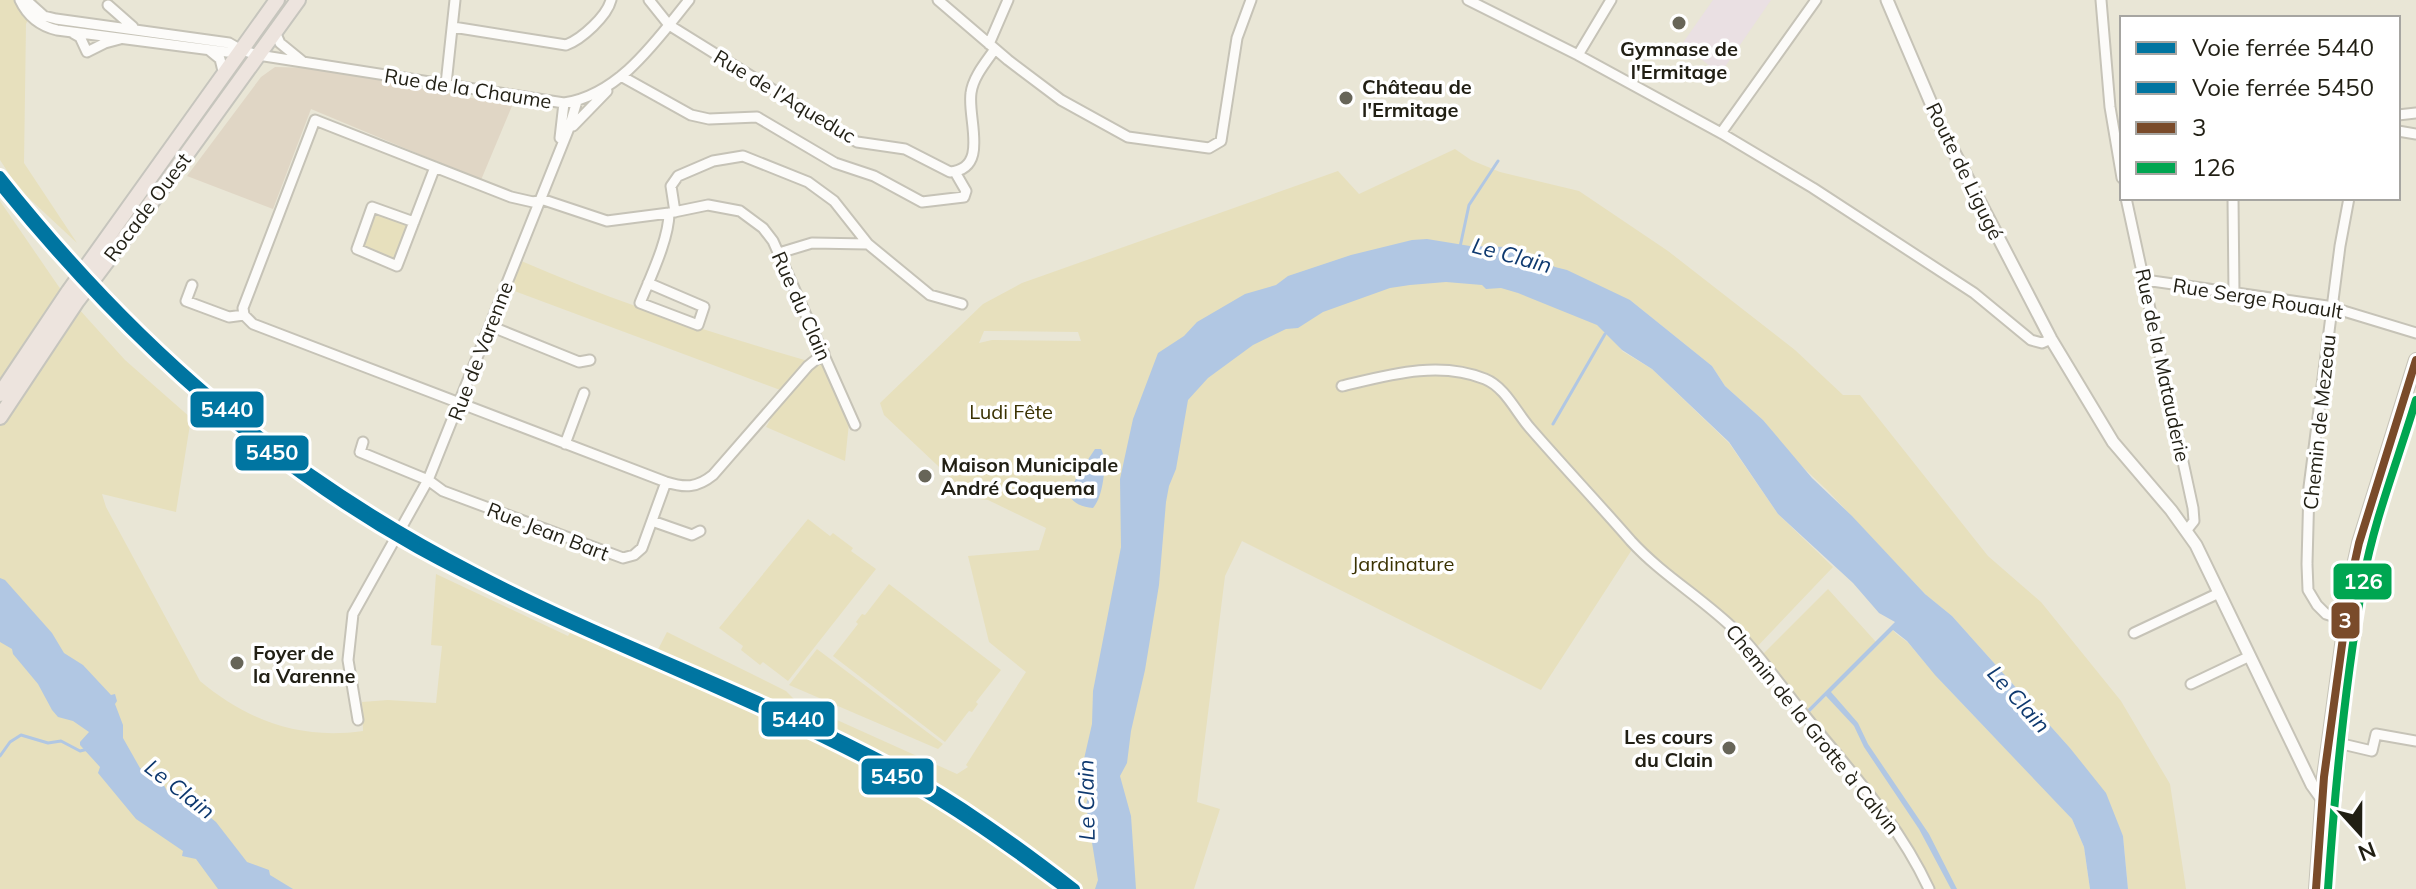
<svg xmlns="http://www.w3.org/2000/svg" width="2416" height="889" viewBox="0 0 2416 889" font-family="Mulish,sans-serif">
<style>
.commercial{fill:#e0d6c5}
.education{fill:#eae0e3}
.green{fill:#e7e0bd;fill-rule:evenodd}
.water{fill:#b1c7e3}
.lines{fill:none;stroke-linecap:round;stroke-linejoin:round}
.stream{stroke:#b1c7e3;stroke-width:3}
.minor-casing{stroke:#c6c3b7;stroke-width:13}
.tertiary-casing{stroke:#c6c3b7;stroke-width:15}
.secondary-casing{stroke:#c6c3b7;stroke-width:16}
.primary-casing{stroke:#c6c5bd;stroke-width:18}
.minor{stroke:#fcfbf9;stroke-width:9}
.tertiary{stroke:#fcfbf9;stroke-width:11}
.secondary{stroke:#f4f0ec;stroke-width:12}
.primary{stroke:#ede4de;stroke-width:14}
.bus-1-casing{stroke:#fff;stroke-width:14}
.bus-2-casing{stroke:#fff;stroke-width:14}
.bus-1{stroke:#7a4b2a;stroke-width:8}
.bus-2{stroke:#00a651;stroke-width:8}
.rail-1-casing{stroke:#fff;stroke-width:16}
.rail-2-casing{stroke:#fff;stroke-width:16}
.rail-1{stroke:#0075a1;stroke-width:10}
.rail-2{stroke:#0075a1;stroke-width:10}
.poi-dot{fill:#676558;stroke:#fff;stroke-width:3}
.labels{text-anchor:middle;dominant-baseline:central;stroke-width:7;stroke-linejoin:round;paint-order:stroke}
.poi-label{font-size:20px;font-weight:bold;fill:#211f14;stroke:#fff;text-anchor:start}
.street-label{font-size:20px;fill:#211f14;stroke:#fff}
.park-label{font-size:20px;fill:#3a3202;stroke:#fff}
.water-label{font-size:22px;font-style:italic;fill:#0e396f;stroke:#fff}
.line-badge{stroke:#fff;stroke-width:3}
.badge-label{font-size:22px;text-anchor:middle;font-weight:bold;fill:#fff}
</style>
<rect width="100%" height="100%" fill="#e9e6d6"/>
<path class="commercial" d="M275,67L317,68L512,106L481,180L311,109L273,209L187,176L261,77Z"/>
<path class="education" d="M1713,0H1771L1720,74L1682,44Z"/>
<path class="green" d="M0,0H37L26,24L24,163L77,243L19,189L0,160Z
M1455,149L1471,160L1500,172L1579,191L1668,251L1795,350L1843,395H1860L1988,556L2041,602L2121,701L2170,784L2186,889H2128L2123,836L2070,748L1952,616L1925,594L1827,490L1790,455L1763,420L1725,386L1712,366L1630,300L1617,343L1622,351L1652,369L1729,443L1778,514L1833,567L1753,651L1635,545L1541,690L1242,541L1225,576L1197,802L1220,809L1194,889H0V201L59,287L125,360L191,418L176,512L102,494L106,507L200,681C248,721 300,740 363,731L362,702L388,700L436,703L442,646L431,645L436,574L568,636L571,631L650,665L667,632L786,691L797,702L957,774L968,767L966,765L1026,672L989,642L968,556L1039,550L1046,528L988,500L972,498L884,415L880,403L983,304L1022,283L1338,171L1359,194ZM984,331L1078,332L1081,341L992,340L979,343Z
M374,211L409,225L396,261L360,248Z
M519,260C613,301 710,333 808,361L783,391L509,289Z
M820,360H823L849,423L845,461L766,427L777,408Z
M808,519L830,536L833,533L853,548L851,551L876,569L788,681L763,662L760,665L741,650L743,646L719,628Z
M889,584L1001,670L976,702L978,704L972,712L969,711L945,742L833,656L858,624L856,622L862,614L865,615Z
M1828,589L1876,642L1805,712L1759,658Z
M1893,630C1898,637 1906,639 1911,646C1961,707 2020,760 2072,819L2084,847L2090,889H1929L1901,836L1808,714Z
M817,649L943,744L938,749L789,685Z"/>
<path class="water" d="M1427,239L1470,246L1506,247L1535,256L1555,267L1567,270L1630,300L1712,366L1725,386L1763,420L1812,478L1852,516L1925,594L1952,616L2070,748L2106,793L2123,836L2128,889H2090L2084,847L2072,819L1935,675L1907,641L1893,630L1831,692L1858,723L1868,744L1929,834L1957,889H1951L1919,829L1864,747L1854,726L1826,696L1808,714L1805,712L1895,622L1879,613L1853,583L1778,514L1729,442L1652,369L1622,350L1597,325L1518,293L1501,288L1486,289L1482,285L1446,282L1410,285L1390,288L1323,312L1298,328L1286,329L1253,345L1208,378L1188,400L1176,469L1169,486L1166,502L1159,585L1145,670L1131,731L1127,763L1120,776L1131,816L1136,889H1095L1098,880L1086,805L1088,797L1084,759L1092,724L1093,691L1121,547L1120,479L1133,419L1158,353L1184,336L1197,322L1245,294L1276,285L1288,276L1351,255L1412,240Z
M1095,449H1101C1108,461 1103,498 1093,508C1082,507 1074,504 1069,495L1077,476Z
M0,578L5,580L52,633L64,653L83,665L111,695L115,694L117,701L115,704L123,725V738L140,768L161,780L167,791L181,802L194,806L198,812L205,813L216,822L247,862L269,870L270,875L293,889H218L196,859L182,856L183,851L136,819L98,773L100,767L80,745V742L89,732L73,721L58,717L52,710L38,684L13,654L12,649L0,642Z"/>
<g class="lines">
<path class="stream" d="M1460,247L1469,205L1498,161
M1553,424L1605,334
M0,756L10,742L21,735L48,743L61,741L80,751L88,749"/>
<defs>
<path id="minor" d="M20,0C28,17 40,26 57,30L227,52L241,50
M26,0L44,16L56,19L229,43L241,50L258,55L564,103C619,95 656,41 689,0
M649,0L669,25L857,142L905,149L950,172C990,169 967,118 971,93C973,77 986,62 995,49
M938,0L1008,60L1061,100L1128,137L1209,148L1221,141L1237,38L1251,0
M1468,0L1578,55L1721,133L1813,188L1974,293L2031,340L2042,343L2051,339
M2101,0L2110,107L2122,178
M108,5L133,27
M453,27L566,45C582,39 607,16 611,0
M275,32L280,43L302,61
M73,33L80,37L87,52L105,43L120,39
M989,44L1008,0
M209,50L220,59L224,75
M1578,55L1611,0
M621,76L691,115L709,119L757,117L835,163L874,176L922,202L964,197L966,191L955,172
M446,84L455,0
M2398,115L2416,113
M573,126L607,91
M2398,131L2416,134
M1721,133L1816,0
M560,138L564,103
M2126,198L2193,508L2194,521L2186,531
M2233,198L2234,293
M2349,198L2340,246L2309,487L2307,564L2308,590L2317,605L2326,614L2351,622
M675,212L671,186L678,176L713,161L743,156L808,182L834,201L868,244
M414,222L372,207L357,249L397,266L435,167
M779,253L812,243L868,244L930,295L962,304
M2145,280L2327,306L2416,333
M648,283L704,307L698,325L640,303C650,278 669,239 669,213
M192,285L186,301L229,317L244,315
M490,326L579,362L590,360
M824,353L808,366L713,475C697,488 685,488 666,482L253,324L244,315L243,308L315,120L511,197L533,202L544,200L607,221L669,213L708,205L740,211L763,228L773,241L855,425
M1342,386C1388,375 1439,360 1485,379C1505,387 1516,412 1530,428C1563,466 1598,503 1631,541C1663,576 1704,599 1737,632C1762,658 1783,689 1806,717C1851,772 1899,824 1929,889
M363,442L360,452L428,480L443,491L623,558L634,555L642,548L666,482
M565,444L584,393
M652,521L692,535L700,531
M2134,633L2219,593
M2191,684L2250,656
M358,720L348,660L353,614L428,480L569,128L577,101
M2338,743L2372,751L2376,734L2416,741"/>
<path id="tertiary" d="M1887,0L1942,129L2051,339L2113,442L2171,510L2196,545L2312,785L2322,799L2326,800"/>
<path id="secondary" d="M2316,889L2324,777L2351,579L2359,543L2416,360
M2325,889L2350,641"/>
<path id="primary" d="M0,394L69,291L277,0
M0,417L77,301L168,180L298,0"/>
</defs>
<use href="#minor" class="minor-casing"/>
<use href="#tertiary" class="tertiary-casing"/>
<use href="#secondary" class="secondary-casing"/>
<use href="#primary" class="primary-casing"/>
<use href="#minor" class="minor"/>
<use href="#tertiary" class="tertiary"/>
<use href="#secondary" class="secondary"/>
<use href="#primary" class="primary"/>
<defs>
<path id="bus-1" d="M2316,889L2324,777L2351,579L2359,543L2416,360"/>
<path id="bus-2" d="M2328,889C2335,786 2345,683 2363,581C2374,520 2398,460 2416,400"/>
</defs>
<use href="#bus-1" class="bus-1-casing"/>
<use href="#bus-2" class="bus-2-casing"/>
<use href="#bus-1" class="bus-1"/>
<use href="#bus-2" class="bus-2"/>
<defs>
<path id="rail-1" d="M0,176C136,347 279,471 474,572C611,644 759,694 896,768C959,802 1018,845 1075,889"/>
<path id="rail-2" d="M0,185C118,331 254,457 418,549C572,634 739,690 893,774C954,807 1010,848 1066,889"/>
</defs>
<use href="#rail-1" class="rail-1-casing"/>
<use href="#rail-2" class="rail-2-casing"/>
<use href="#rail-1" class="rail-1"/>
<use href="#rail-2" class="rail-2"/>
</g>
<g class="poi-dot">
<circle cx="1679" cy="23" r="8"/>
<circle cx="1346" cy="98" r="8"/>
<circle cx="925" cy="476" r="8"/>
<circle cx="237" cy="663" r="8"/>
<circle cx="1729" cy="748" r="8"/>
</g>
<g class="labels">
<g class="poi-label">
<text x="1679" y="48" text-anchor="middle">Gymnase de<tspan x="1679" dy="23">l'Ermitage</tspan></text>
<text x="1362" y="86">Château de<tspan x="1362" dy="23">l'Ermitage</tspan></text>
<text x="941" y="464">Maison Municipale<tspan x="941" dy="23">André Coquema</tspan></text>
<text x="253" y="652">Foyer de<tspan x="253" dy="23">la Varenne</tspan></text>
<text x="1713" y="736" text-anchor="end">Les cours<tspan x="1713" dy="23">du Clain</tspan></text>
</g>
<g class="street-label">
<text transform="translate(468 88) rotate(9)">Rue de la Chaume</text>
<text transform="translate(785 96) rotate(31)">Rue de l'Aqueduc</text>
<text transform="translate(1965 171) rotate(64)">Route de Ligugé</text>
<text transform="translate(147 207) rotate(-53)">Rocade Ouest</text>
<text transform="translate(2258 298) rotate(9)">Rue Serge Rouault</text>
<text transform="translate(802 306) rotate(66)">Rue du Clain</text>
<text transform="translate(480 351) rotate(-69)">Rue de Varenne</text>
<text transform="translate(2163 365) rotate(78)">Rue de la Matauderie</text>
<text transform="translate(2319 422) rotate(-84)">Chemin de Mezeau</text>
<text transform="translate(548 531) rotate(21)">Rue Jean Bart</text>
<text transform="translate(1813 729) rotate(51)">Chemin de la Grotte à Calvin</text>
</g>
<g class="park-label">
<text x="1011" y="411">Ludi Fête</text>
<text x="1403" y="563">Jardinature</text>
</g>
<g class="water-label">
<text transform="translate(1512 255) rotate(15)">Le Clain</text>
<text transform="translate(2019 699) rotate(48)">Le Clain</text>
<text transform="translate(180 789) rotate(38)">Le Clain</text>
<text transform="translate(1086 800) rotate(-91)">Le Clain</text>
</g>
</g>
<g class="line-badge">
<rect x="189" y="390" width="76" height="39" rx="8" fill="#0075a1"/>
<rect x="234" y="434" width="76" height="38" rx="8" fill="#0075a1"/>
<rect x="2332" y="562" width="61" height="39" rx="8" fill="#00a651"/>
<rect x="2330" y="601" width="31" height="39" rx="8" fill="#7a4b2a"/>
<rect x="760" y="700" width="76" height="38" rx="8" fill="#0075a1"/>
<rect x="860" y="757" width="75" height="39" rx="8" fill="#0075a1"/>
</g>
<g class="badge-label">
<text x="227" y="417">5440</text>
<text x="272" y="460">5450</text>
<text x="2363" y="589">126</text>
<text x="2345" y="628">3</text>
<text x="798" y="727">5440</text>
<text x="897" y="784">5450</text>
</g>
<rect x="2120" y="16" width="280" height="184" fill="#ffffff" stroke="#a6a5a1" stroke-width="2"/>
<rect x="2136" y="42" width="40" height="12" fill="#0075a1" stroke="#a6a5a1" stroke-width="2"/>
<text x="2192" y="56" font-size="24" fill="#211f14">Voie ferrée 5440</text>
<rect x="2136" y="82" width="40" height="12" fill="#0075a1" stroke="#a6a5a1" stroke-width="2"/>
<text x="2192" y="96" font-size="24" fill="#211f14">Voie ferrée 5450</text>
<rect x="2136" y="122" width="40" height="12" fill="#7a4b2a" stroke="#a6a5a1" stroke-width="2"/>
<text x="2192" y="136" font-size="24" fill="#211f14">3</text>
<rect x="2136" y="162" width="40" height="12" fill="#00a651" stroke="#a6a5a1" stroke-width="2"/>
<text x="2192" y="176" font-size="24" fill="#211f14">126</text>
<g transform="translate(2360 833) rotate(159)" stroke="#ffffff" stroke-width="6" paint-order="stroke">
<path d="M0-6L14 30L0 20L-14 30Z" fill="#211f14"/>
<text y="-12" font-size="22" font-weight="bold" text-anchor="middle" fill="#211f14">N</text>
</g>
</svg>
